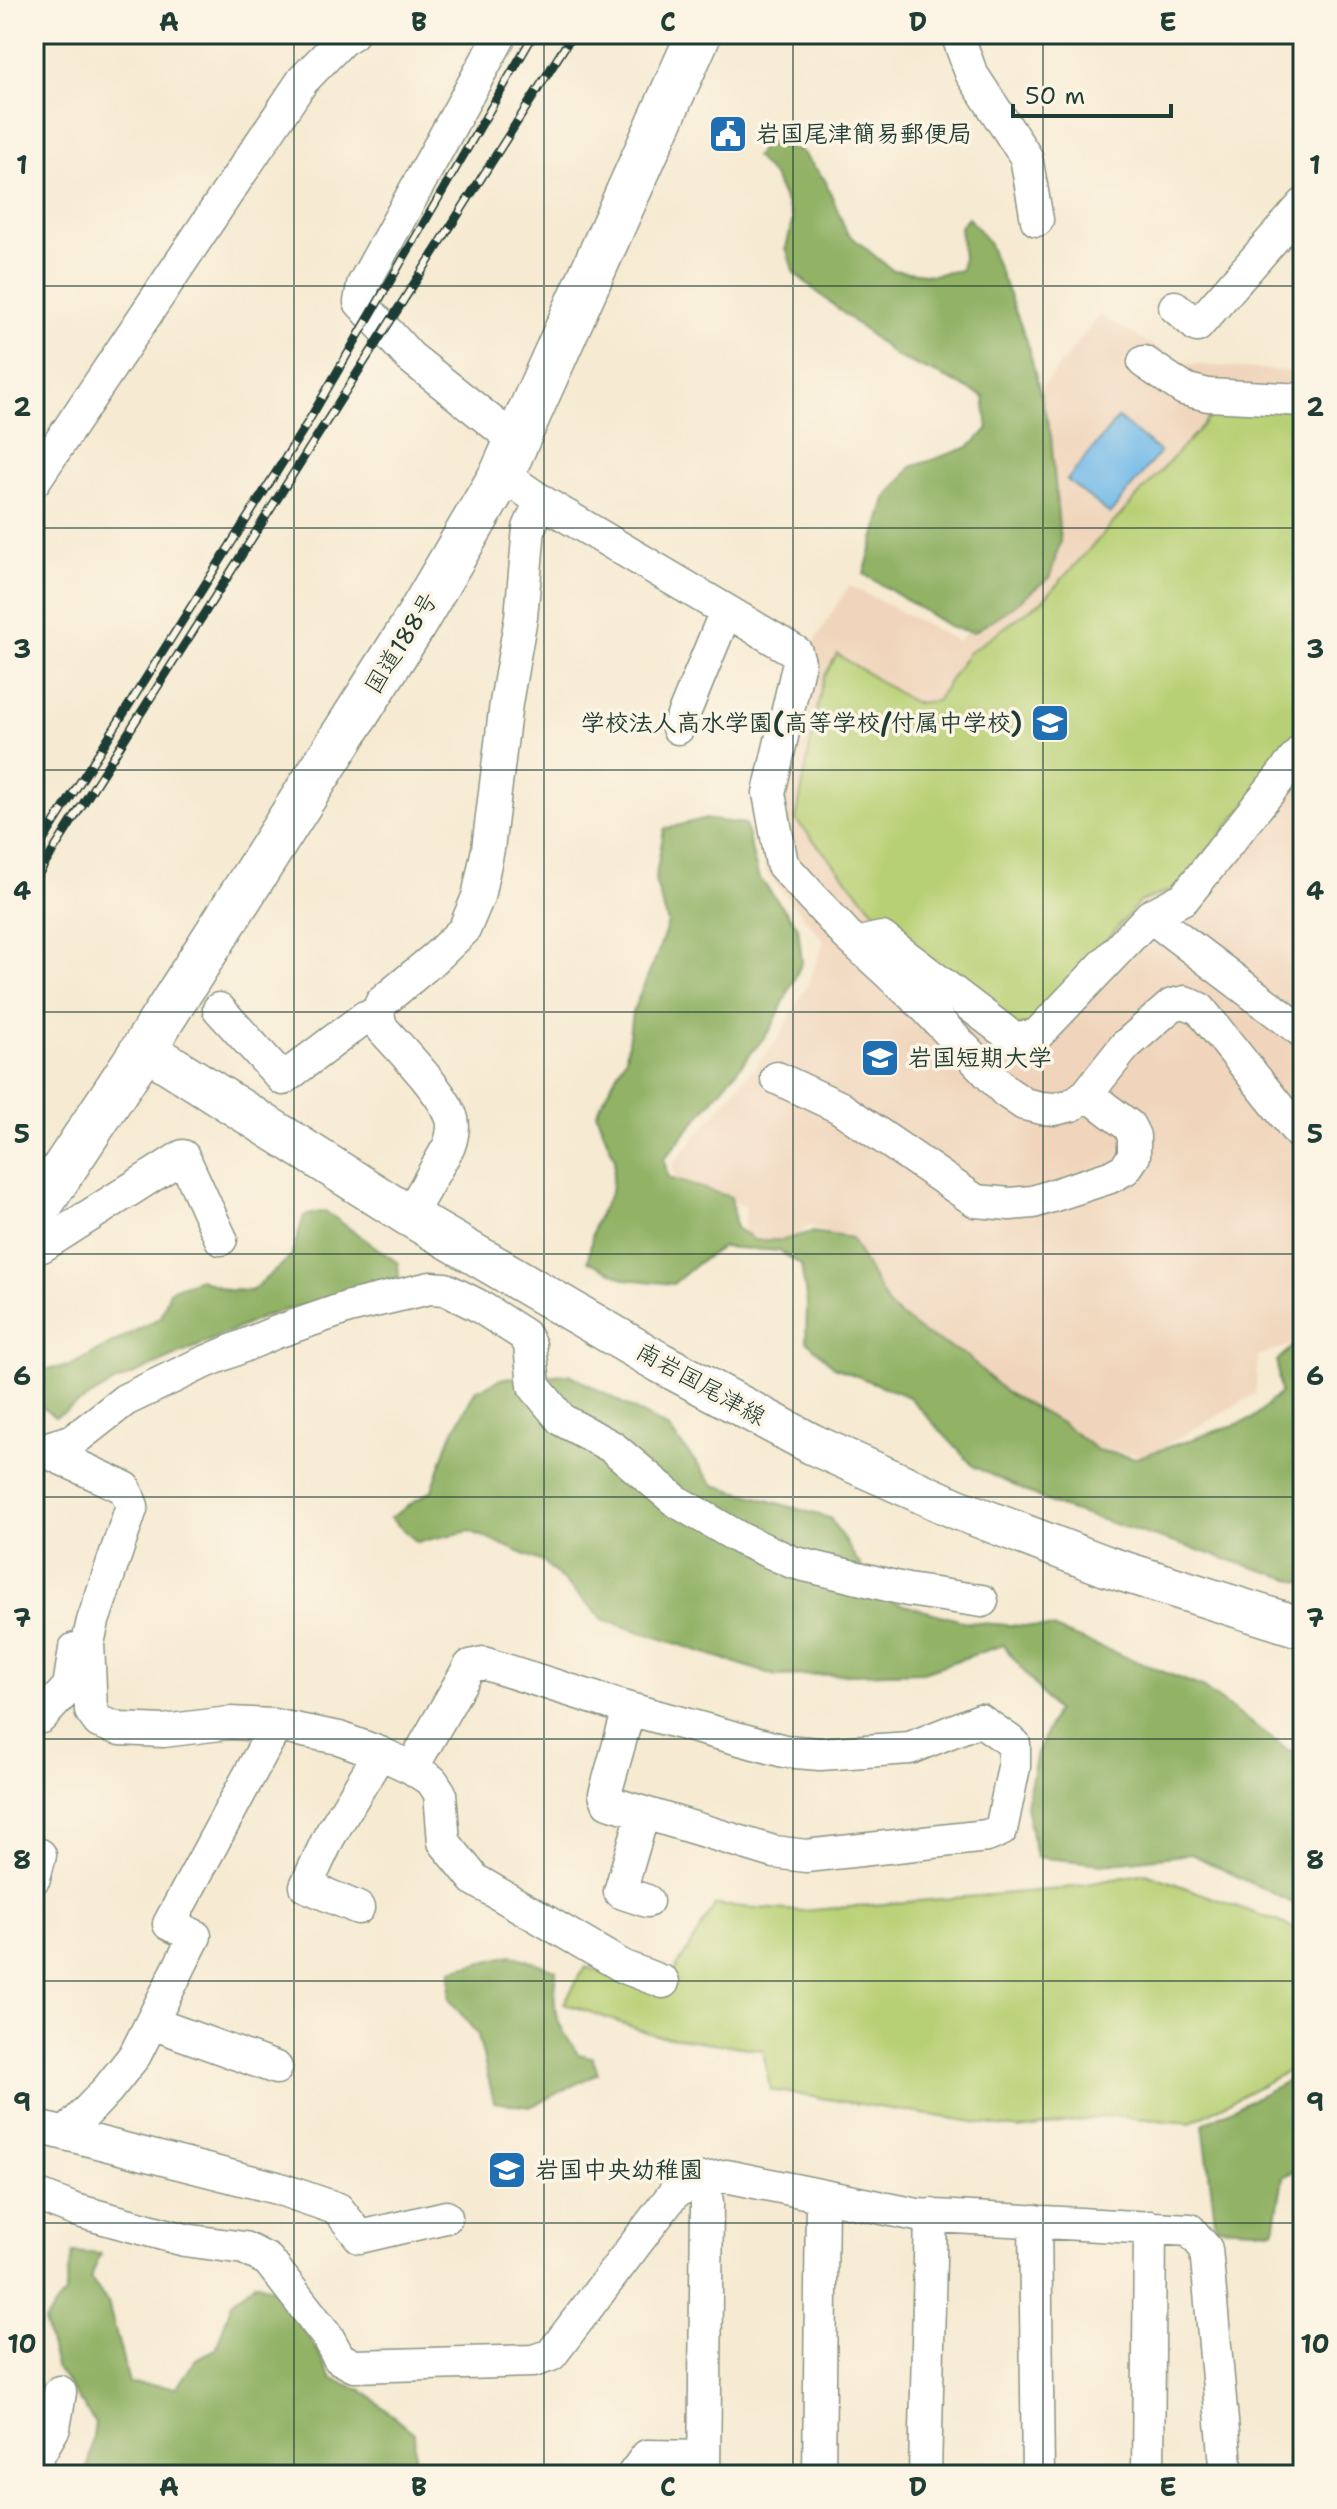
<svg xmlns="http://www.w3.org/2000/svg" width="1337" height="2509" viewBox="0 0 1337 2509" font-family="'Shantell Sans','Klee One',sans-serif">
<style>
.built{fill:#f0d5bc}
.green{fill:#b8d075;stroke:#6c8654;stroke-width:2}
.forest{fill:#92b266;stroke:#58784d;stroke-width:2}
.water{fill:#72b9e9;stroke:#487b8e;stroke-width:2}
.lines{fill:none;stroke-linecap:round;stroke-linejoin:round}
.minor-casing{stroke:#8a9483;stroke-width:35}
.major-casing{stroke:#8a9483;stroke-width:43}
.highway-casing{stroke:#8a9483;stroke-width:47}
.minor{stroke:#fff;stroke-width:32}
.major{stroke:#fff;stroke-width:40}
.highway{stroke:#fff;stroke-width:44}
.rail-casing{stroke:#1f3d34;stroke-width:9}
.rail{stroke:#fcf5e5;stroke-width:6;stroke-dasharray:18;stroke-linecap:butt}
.grid{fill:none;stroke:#1f3d34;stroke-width:2;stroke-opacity:0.55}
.labels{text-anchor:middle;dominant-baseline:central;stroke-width:7;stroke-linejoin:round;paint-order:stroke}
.poi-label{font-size:24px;font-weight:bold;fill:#1f3d34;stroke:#fcf5e5;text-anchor:start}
.street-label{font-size:24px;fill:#1f3d34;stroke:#fcf5e5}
.neatline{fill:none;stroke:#1f3d34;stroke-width:3}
.grid-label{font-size:26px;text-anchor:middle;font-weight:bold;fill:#1f3d34}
</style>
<rect width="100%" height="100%" fill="#fcf5e5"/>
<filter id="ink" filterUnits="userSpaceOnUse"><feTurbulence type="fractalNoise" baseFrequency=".0125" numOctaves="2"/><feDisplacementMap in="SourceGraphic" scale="16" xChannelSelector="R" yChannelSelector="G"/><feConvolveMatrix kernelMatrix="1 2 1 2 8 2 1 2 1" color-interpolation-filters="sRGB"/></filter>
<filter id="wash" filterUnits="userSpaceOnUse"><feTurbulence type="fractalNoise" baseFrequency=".006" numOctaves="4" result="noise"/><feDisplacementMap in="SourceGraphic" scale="32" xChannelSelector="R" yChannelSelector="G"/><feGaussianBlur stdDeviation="1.8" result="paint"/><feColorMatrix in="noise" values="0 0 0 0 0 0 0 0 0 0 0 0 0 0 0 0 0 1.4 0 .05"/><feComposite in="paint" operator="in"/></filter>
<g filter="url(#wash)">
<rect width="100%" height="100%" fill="#f6ead2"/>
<path class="built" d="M1100,315L1185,364L1303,372V1341L1258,1356L1255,1394L1147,1456L1076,1445L885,1311L841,1237L808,1225L788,1248L743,1232L746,1207L674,1178L673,1164L778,1039L810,980L824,941L765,871L758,802L811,647L849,585L957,641L1054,550L1034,397Z"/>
<path class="green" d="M1220,406L1303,409V735L1177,888L1139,902L1034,1025L1013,1029L877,914L796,820L823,679L837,654L914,703L936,701L968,653L1042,601Z
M1146,1873L1303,1931V2063L1190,2123L1112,2116L1019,2129L770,2090L763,2050L655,2035L564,2003L585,1967L661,1993L715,1905L801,1911L1060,1889Z"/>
<path class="forest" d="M764,143L800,150L825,180L847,233L892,270L932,275L961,270L963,257L960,227L968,217L988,242L1027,341L1051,436L1060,541L1050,577L1008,610L974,632L952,628L864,574L886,499L911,467L969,447L988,429L984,397L951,380L897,357L794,273L786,248L793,219L774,177L755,157Z
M703,819L745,824L758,876L798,927L802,962L771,1029L664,1159L668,1178L731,1197L736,1228L755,1240H783L812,1232L851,1238L889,1307L923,1333L967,1356L1005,1392L1063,1424L1097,1450L1136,1458L1252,1419L1280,1393L1277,1361L1296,1343L1303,1341V1583L1060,1507L974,1467L909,1397L834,1367L806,1340L807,1303L801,1265L779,1251L722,1247L698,1263L673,1284L626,1279L588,1261L594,1225L611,1192L615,1159L596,1113L626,1057L632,1013L657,955L668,923L655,881L664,829Z
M325,1211L398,1263L399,1279L268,1315L116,1382L55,1417L34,1401V1371L70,1366L161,1317L170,1290L200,1279L227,1290L251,1291L291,1257L304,1216Z
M569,1374L668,1428L714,1485L830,1518L882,1599L966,1622L1052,1628L1202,1687L1289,1751L1303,1754V1908L1191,1854L1104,1864L1036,1857L1026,1805L1037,1753L1056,1711L1003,1645L923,1672L776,1676L604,1620L545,1563L470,1531L417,1542L390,1518L432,1490L449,1440L475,1391L504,1378Z
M512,1955L556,1970C552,2011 554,2020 578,2054L592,2057L598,2073L530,2107L494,2102L478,2035L449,1999L451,1970Z
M1303,2073V2166L1283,2177L1274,2230L1216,2227L1203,2124Z
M73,2252L101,2254L90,2278L108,2303L129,2383L177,2387L196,2359L216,2349L232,2302L256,2282L278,2291L318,2352L332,2379L362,2390L414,2433L416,2475H81L88,2466L95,2423L56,2367L44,2322L65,2294Z"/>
<path class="water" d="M1118,418L1160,452L1110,514L1067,480Z"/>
</g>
<g filter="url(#ink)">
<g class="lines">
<defs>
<path id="minor" d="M501,34L363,285L360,302L410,357L517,442
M957,34L971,73L1026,157L1037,220
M1175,307L1197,326L1303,205
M1144,362L1184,389L1208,395L1303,400
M502,474L541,501L796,652L799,662L769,793L782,864L847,935L924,1006L1005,1091L1024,1104L1041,1108L1055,1109L1072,1105L1087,1094L1125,1046L1172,1005L1185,1002L1200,1009L1303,1138
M34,481L303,80L343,39L352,34
M678,728L726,611
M1303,749L1184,898L1150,916L1303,1032
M861,948L868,941L882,938L1013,1038L1036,1036L1150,916
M219,1009L283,1079L365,1017L378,1014
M777,1078L839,1107L976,1201L1010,1204L1033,1202L1110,1177L1125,1169L1134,1156V1136L1129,1126L1087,1094
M409,1216L449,1146C452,1137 455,1125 451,1116C442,1091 400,1049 381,1027L378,1014L381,1003L436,957L464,930L478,897L488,849L506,703L521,617L529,528L541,501
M34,1244L42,1246L183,1156L221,1239
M34,1446L125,1488L132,1506L93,1621L88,1643L91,1711L99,1722L120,1729L163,1731L229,1723L273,1725L339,1738L380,1753L412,1768L432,1781L440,1793L444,1842L475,1880L624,1967L663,1982
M41,1450L74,1440L125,1400L196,1366L274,1333L349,1307L430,1288L445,1289L477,1305L524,1335L530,1345L534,1386L562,1420L612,1447L676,1501L741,1539L792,1562L908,1590L982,1601
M629,1709L784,1751L820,1754L910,1748L980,1720L1014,1744V1767L1001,1830L987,1836L806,1856L774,1852L608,1802L605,1794Z
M41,1717L69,1687L75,1649
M412,1768L470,1666L483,1663L629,1709
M643,1814L620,1892L647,1901
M34,1878L40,1855
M358,1908L306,1886L329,1837L380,1753
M152,2023L276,2068
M34,2126L277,2188L338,2209L360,2237L446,2217
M66,2134L108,2089L135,2055L195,1936L169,1924L271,1735L273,1725
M703,2179L707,2202L704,2475
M34,2194L75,2210L185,2240L244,2248L268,2260L327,2336L339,2358L354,2366L533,2361L551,2355L675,2192L703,2179L726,2176L917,2215L1190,2230L1206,2249L1227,2475
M1035,2221L1038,2475
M34,2462L54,2428L60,2392
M633,2475L647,2456L704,2457
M819,2475L822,2196
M925,2475L931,2215
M1148,2475L1150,2227"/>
<path id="major" d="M144,1048L409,1216L661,1363L812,1444L957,1509L1106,1566L1303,1628"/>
<path id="highway" d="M34,1214L144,1048L411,629L502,474L699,34"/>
</defs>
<use href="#minor" class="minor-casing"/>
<use href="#major" class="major-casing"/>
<use href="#highway" class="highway-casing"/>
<use href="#minor" class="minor"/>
<use href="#major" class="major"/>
<use href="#highway" class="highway"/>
<defs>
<path id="rail" d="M34,855L308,422L534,34
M34,881L573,34"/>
</defs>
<use href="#rail" class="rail-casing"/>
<use href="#rail" class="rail"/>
</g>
</g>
<path class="grid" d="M294,34V2475M544,34V2475M793,34V2475M1043,34V2475M34,286H1303M34,528H1303M34,770H1303M34,1012H1303M34,1254H1303M34,1497H1303M34,1739H1303M34,1981H1303M34,2223H1303"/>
<defs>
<symbol id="civic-square" viewBox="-11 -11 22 22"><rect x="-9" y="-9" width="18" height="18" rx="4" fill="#1f6fb2" stroke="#fcf5e5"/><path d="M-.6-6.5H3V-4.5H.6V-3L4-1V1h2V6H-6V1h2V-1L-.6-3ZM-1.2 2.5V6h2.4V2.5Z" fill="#fff"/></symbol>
<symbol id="school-square" viewBox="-11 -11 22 22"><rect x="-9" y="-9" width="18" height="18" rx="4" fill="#1f6fb2" stroke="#fcf5e5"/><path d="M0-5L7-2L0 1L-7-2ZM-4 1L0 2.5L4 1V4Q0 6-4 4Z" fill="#fff"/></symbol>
<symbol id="university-square" viewBox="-11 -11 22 22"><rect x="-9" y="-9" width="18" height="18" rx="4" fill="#1f6fb2" stroke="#fcf5e5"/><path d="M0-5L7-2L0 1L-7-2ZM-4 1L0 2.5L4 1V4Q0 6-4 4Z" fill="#fff"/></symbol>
</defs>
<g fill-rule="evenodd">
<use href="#civic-square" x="706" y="112" width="44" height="44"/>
<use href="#school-square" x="1028" y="701" width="44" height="44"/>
<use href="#university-square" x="858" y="1036" width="44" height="44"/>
<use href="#school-square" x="485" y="2148" width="44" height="44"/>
</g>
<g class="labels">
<g class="poi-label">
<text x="756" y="134">岩国尾津簡易郵便局</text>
<text x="1022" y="723" text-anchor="end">学校法人高水学園(高等学校/付属中学校)</text>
<text x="908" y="1058">岩国短期大学</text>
<text x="535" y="2170">岩国中央幼稚園</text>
</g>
<g class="street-label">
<text transform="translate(401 643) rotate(-58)">国道188号</text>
<text transform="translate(701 1384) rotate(29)">南岩国尾津線</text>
</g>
</g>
<rect width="1337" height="2509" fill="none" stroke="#fcf5e5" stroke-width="88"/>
<path d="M1013 104v12h158v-12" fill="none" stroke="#1f3d34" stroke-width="4"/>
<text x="1025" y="104" font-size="24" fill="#1f3d34" stroke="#fcf5e5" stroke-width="6" paint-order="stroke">50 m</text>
<rect x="44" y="44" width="1249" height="2421" class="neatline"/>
<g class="grid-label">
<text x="169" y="31">A</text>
<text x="419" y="31">B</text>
<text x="668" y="31">C</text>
<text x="918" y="31">D</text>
<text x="1168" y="31">E</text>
<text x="22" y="174">1</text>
<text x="1315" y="174">1</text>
<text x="22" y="416">2</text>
<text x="1315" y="416">2</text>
<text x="22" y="658">3</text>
<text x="1315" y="658">3</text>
<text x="22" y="900">4</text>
<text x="1315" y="900">4</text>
<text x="22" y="1143">5</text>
<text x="1315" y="1143">5</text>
<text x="22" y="1385">6</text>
<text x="1315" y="1385">6</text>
<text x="22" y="1627">7</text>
<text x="1315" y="1627">7</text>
<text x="22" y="1869">8</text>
<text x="1315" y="1869">8</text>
<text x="22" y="2111">9</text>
<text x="1315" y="2111">9</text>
<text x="22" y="2353">10</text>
<text x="1315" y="2353">10</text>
<text x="169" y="2496">A</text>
<text x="419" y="2496">B</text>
<text x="668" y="2496">C</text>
<text x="918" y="2496">D</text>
<text x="1168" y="2496">E</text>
</g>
</svg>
